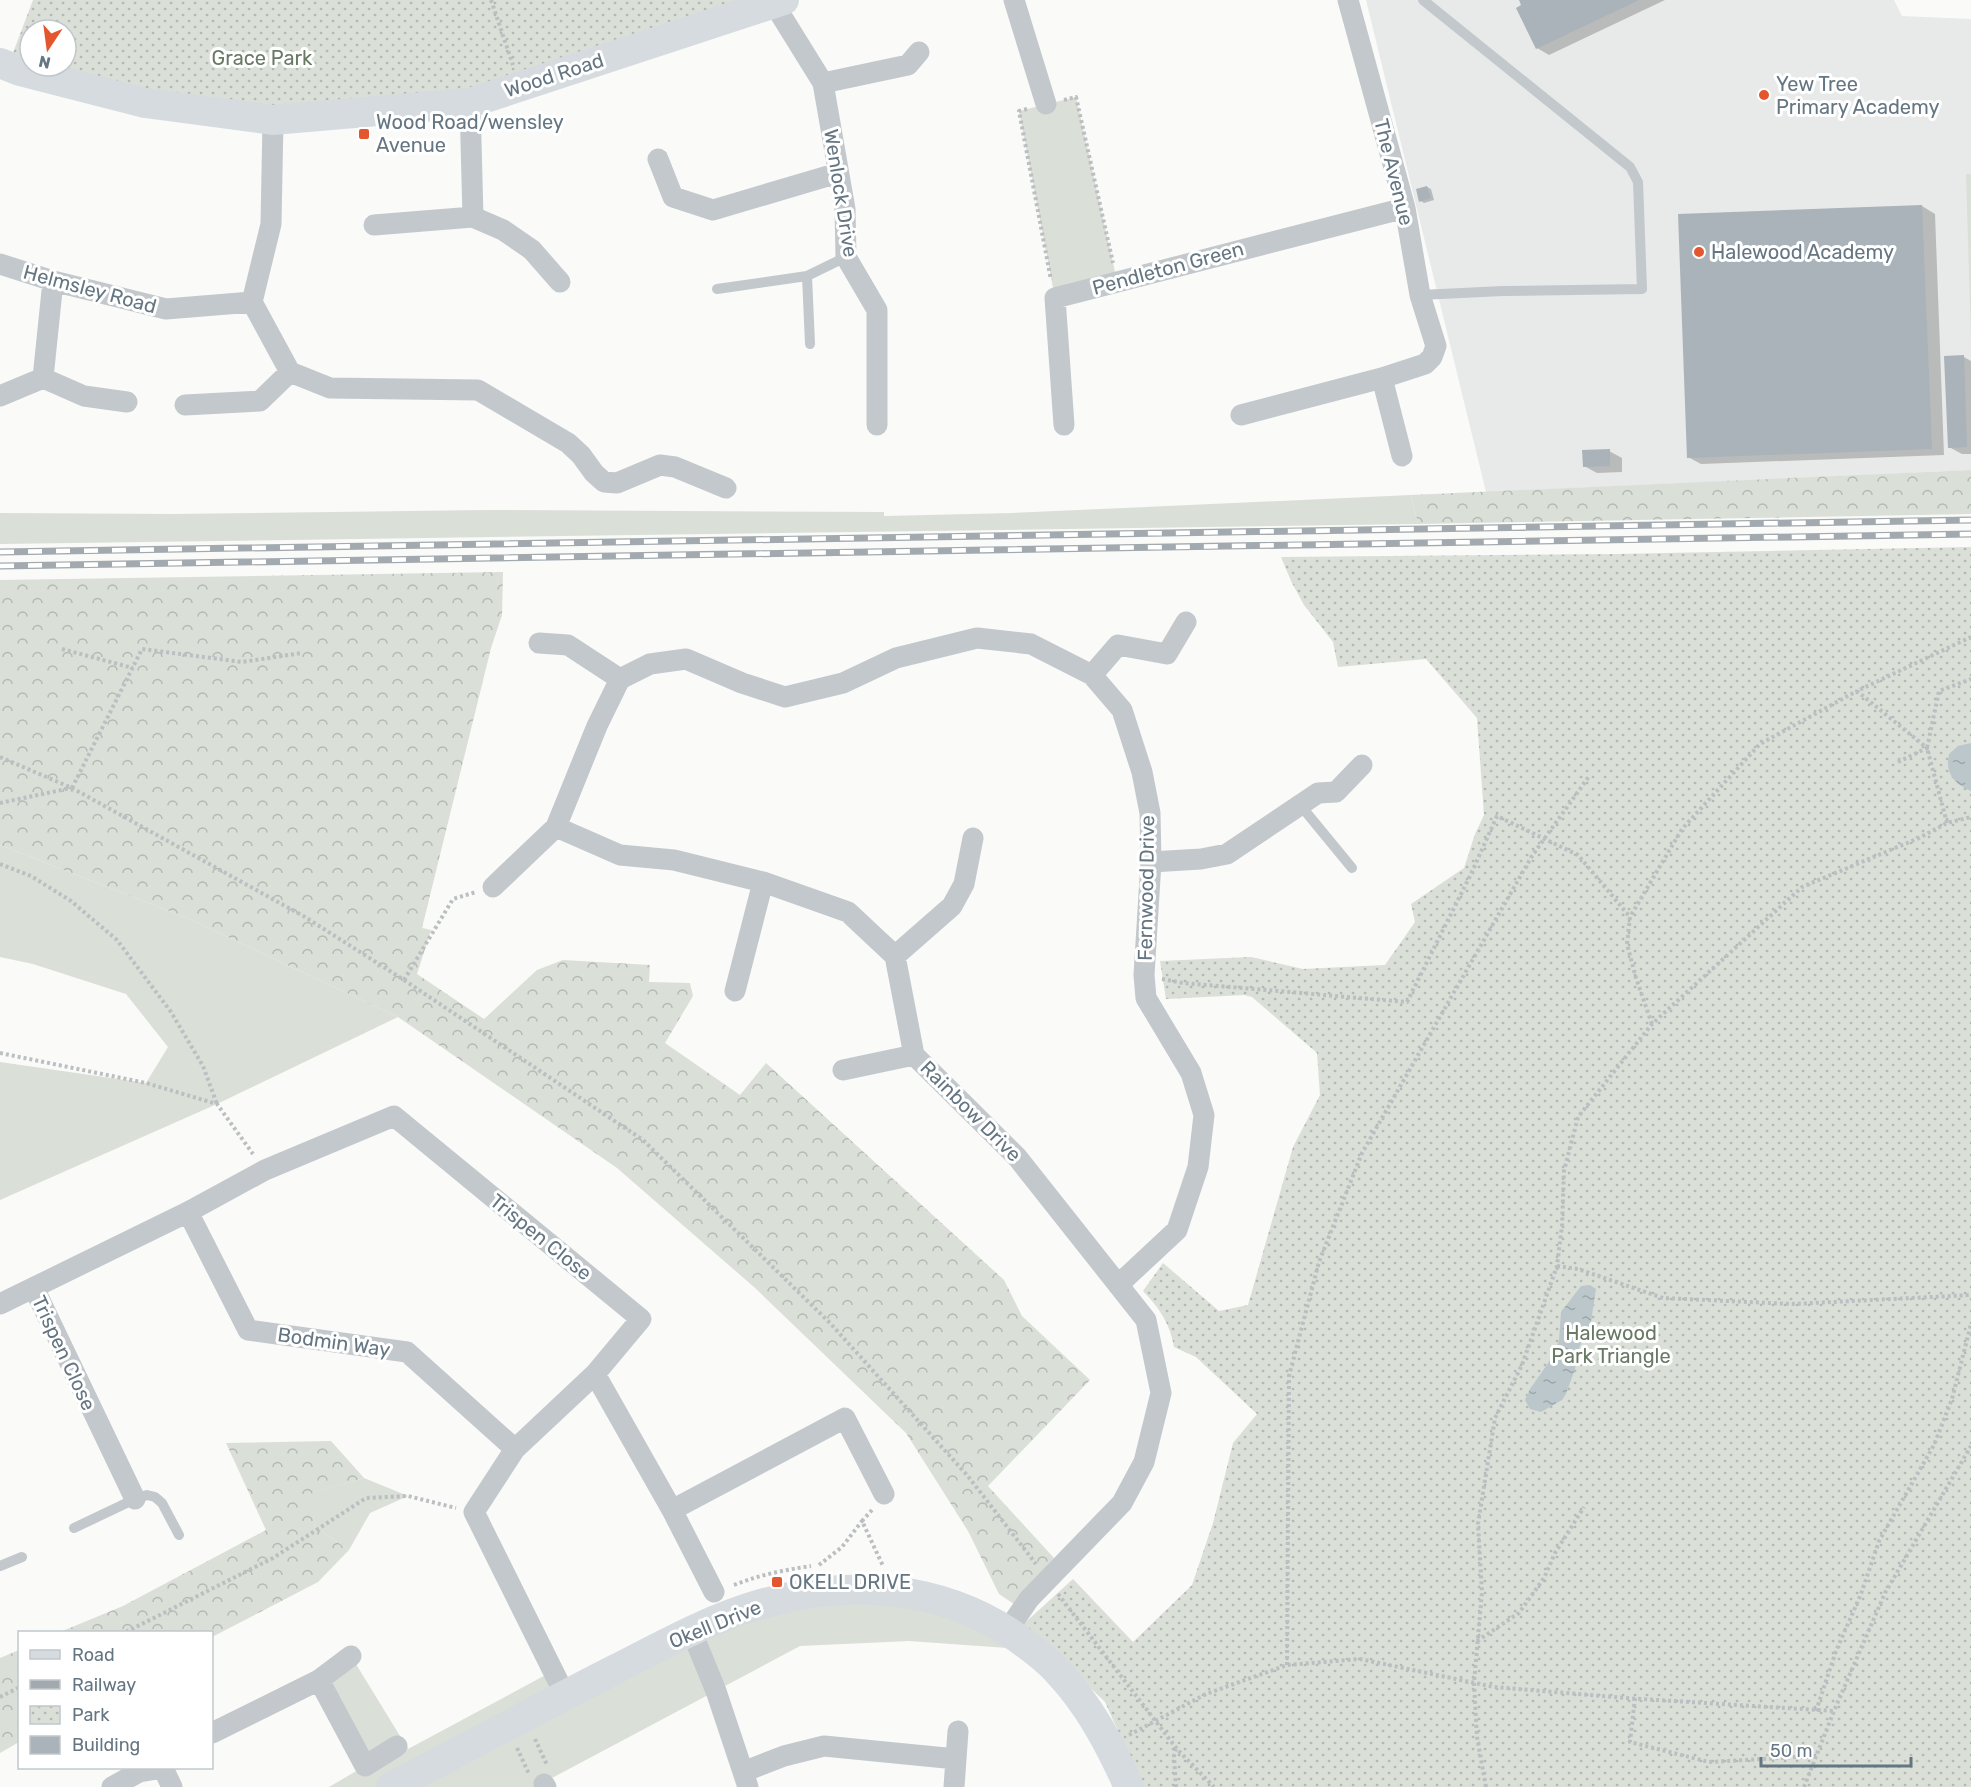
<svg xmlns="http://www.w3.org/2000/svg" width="1971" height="1787" viewBox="0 0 1971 1787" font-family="Rubik,sans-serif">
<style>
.built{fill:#e8e9e9}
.grass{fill:#dadfd7}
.forest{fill:url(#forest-crowns)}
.park{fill:url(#park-dots);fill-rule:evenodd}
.water{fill:url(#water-ripples)}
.shadow{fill:#0003}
.building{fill:#aab3b9}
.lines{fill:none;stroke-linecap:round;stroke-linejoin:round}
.path{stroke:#bbbfc2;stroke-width:4;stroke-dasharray:3 3;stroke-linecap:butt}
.lane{stroke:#c3c8cc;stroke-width:10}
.street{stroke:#c3c8cc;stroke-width:21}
.secondary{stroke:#d6dbdf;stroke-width:30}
.rail-casing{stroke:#a2aab0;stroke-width:7}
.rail{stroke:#fff;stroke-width:4.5;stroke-dasharray:14;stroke-linecap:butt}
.poi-dot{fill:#e4572e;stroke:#fff;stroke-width:2}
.labels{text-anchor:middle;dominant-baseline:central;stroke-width:6;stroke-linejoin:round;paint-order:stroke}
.park-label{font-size:20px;fill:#687a64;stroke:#fff}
.street-label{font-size:20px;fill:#657683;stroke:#fff}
.poi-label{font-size:20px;fill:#657683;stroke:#fff;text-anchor:start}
</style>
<defs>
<pattern id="forest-crowns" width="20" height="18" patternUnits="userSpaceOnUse" patternTransform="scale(1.5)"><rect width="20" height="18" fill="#dadfd7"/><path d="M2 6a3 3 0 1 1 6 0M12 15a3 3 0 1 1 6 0" fill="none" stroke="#b4b9b4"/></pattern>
<pattern id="park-dots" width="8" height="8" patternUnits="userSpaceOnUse" patternTransform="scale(1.5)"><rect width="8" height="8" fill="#dadfd7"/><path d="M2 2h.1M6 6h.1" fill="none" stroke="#b4b9b4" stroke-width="1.8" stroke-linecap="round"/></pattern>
<pattern id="water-ripples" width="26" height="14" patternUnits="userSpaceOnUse" patternTransform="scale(1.5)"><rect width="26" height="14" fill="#bbc7cb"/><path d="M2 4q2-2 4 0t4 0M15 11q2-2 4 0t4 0" fill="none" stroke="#9ca6aa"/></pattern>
</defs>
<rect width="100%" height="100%" fill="#fafaf8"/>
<path class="built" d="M1366,0H1894L1902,16L1971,19V470L1486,492Z"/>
<path class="grass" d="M1076,97L1117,281L1055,298L1019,111Z
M1966,174H1971V338Z
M1411,495L1418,524L0,544V513L172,514L487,510L884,512V516L1013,513Z
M0,845L187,918L398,1017L217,1104L0,1200V1062L146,1083L168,1047L126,994L33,964L0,957Z
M364,1478L408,1496L370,1513L349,1550L315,1527L309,1494Z
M803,1594H918L1034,1650L909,1641L800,1646L535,1787H329L365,1766L319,1680L351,1656L408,1749L553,1671L565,1695Z"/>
<path class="forest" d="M1971,470V514L1418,524L1411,495Z
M503,572L502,615L491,648L422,928L431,930L417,974L484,1019L537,970L563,960L650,965L649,982L690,983L693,996L665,1043L740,1095L766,1063L1004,1280L1022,1316L1090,1380L988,1486L1054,1558L1014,1604L999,1594L968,1531L906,1433L754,1287L617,1168L398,1017L187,918L0,845V580Z
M331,1441L364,1478L310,1494L315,1527L349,1550L318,1582L212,1637V1632H60L123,1606L266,1530L226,1443Z
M19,1650V1742L0,1753V1658Z"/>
<path class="park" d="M33,0H780L489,96L253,117L8,66ZM30,30H66V66H30Z
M1971,547V1787H1143L1105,1702L1069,1667L1018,1629L1073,1579L1133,1642L1192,1585L1213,1523L1233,1443L1257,1414L1196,1357L1174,1347C1170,1323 1159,1308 1143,1291L1163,1263L1219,1311L1248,1305L1293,1147L1320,1095L1317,1053L1252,997L1244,995L1166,999L1160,961L1251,957L1303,969L1385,965L1415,922L1411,904L1464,868L1475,834L1484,815L1477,718L1426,659L1338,667L1333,642L1304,605L1291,581L1281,557L1617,554Z"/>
<path class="water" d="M1971,743V791C1953,783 1945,773 1949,754L1958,746Z
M1590,1285L1596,1289L1591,1322L1579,1348L1575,1369L1566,1394L1562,1400L1541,1412L1530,1409L1525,1400L1530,1389L1551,1359L1559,1341L1561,1312L1581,1286Z"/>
<path class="shadow" d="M1520,0H1665L1549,55L1537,48Z
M1427,187L1431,189L1434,200L1424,203L1421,201Z
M1922,206L1935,214L1944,455L1701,464L1688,457Z
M1964,357L1971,361V454H1962L1949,447Z
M1609,451L1622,458V472L1597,473L1584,466Z"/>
<path class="building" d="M1519,0H1639L1536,49L1516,8L1521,5Z
M1427,186L1431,198L1419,202L1416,189Z
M1922,205L1932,449L1687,458L1678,214Z
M1964,355L1967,447L1948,448L1944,356Z
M1610,449V466L1583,467L1582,450Z"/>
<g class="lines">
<path class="path" d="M491,0L513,65
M1064,100L1076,97L1113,263
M1027,109L1019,111L1051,280
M62,649L133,668
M0,757L72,788L305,917L404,980L643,1140L830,1323L967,1475L1036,1564
M1898,762L1927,748L1857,691L1971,637
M72,788L142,649L242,662L302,653
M0,803L71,788
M1947,823L1927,748L1939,691L1971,679
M0,864L31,876L71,901L117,940L171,1012L203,1066L217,1104
M1162,979L1183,983L1407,1002L1471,874L1497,816L1578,855L1630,917
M404,980L453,899L476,892
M1652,1024L1636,978L1627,944L1630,917L1682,829L1760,744L1857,691
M0,1053L146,1083L217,1104L253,1154
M1557,1266L1578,1269L1663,1298L1792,1304L1971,1295
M872,1510L862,1521L883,1566
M819,1565L842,1547L862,1521
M734,1585C759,1575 784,1570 811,1566
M1058,1594L1177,1749L1214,1787
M126,1632L273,1558L366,1498L408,1496L456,1508
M1477,1641L1519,1613L1544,1578L1555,1553L1584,1507
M1287,1665L1289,1376L1319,1262L1362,1153L1532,856L1590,775
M0,1697L20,1687
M1635,1698L1630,1742L1709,1762L1816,1756
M1816,1711L1836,1651L1861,1594L1879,1541L1934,1445L1952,1399L1971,1324
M1129,1735L1206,1694L1287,1665L1360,1659L1494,1687L1625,1698L1834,1711
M535,1739L547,1765
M517,1748L529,1774
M1176,1787L1174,1756L1176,1749
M1486,1787L1477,1737L1474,1683L1482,1592L1478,1524L1495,1418L1522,1365L1557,1266L1562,1226L1564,1171L1578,1117L1652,1024L1802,887L1919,838L1947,823L1971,817
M1804,1787L1834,1711L1885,1593L1971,1446"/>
<path class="lane" d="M717,289L807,276
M1420,295L1503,291L1642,289L1638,182L1630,167L1423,0
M810,344L807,276L846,257
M1301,806L1352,868
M74,1528L135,1499L147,1495L155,1497L162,1503L179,1535
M0,1566L22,1557"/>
<path class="street" d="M1014,0L1046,104
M774,4L823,83L845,209L846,257L877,310V425
M823,83L908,65L919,52
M273,120L271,224L252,302L290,372L330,388L478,390L568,443L581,455L594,473L604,482L617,483L660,465L675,467L726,488
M658,159L673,197L713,210L838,173
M473,217L503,230L532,250L560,282
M374,225L473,217L470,103
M0,264L53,281L166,309L252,302
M53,281L43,378L84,396L127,402
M1382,378L1402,456
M0,396L43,378
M185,405L260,401L290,372
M1241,415L1382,378L1425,364L1432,357L1436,346L1420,295L1405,208L1348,0
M1064,425L1055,298L1405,208
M539,643L568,645L620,679
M1092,675L1118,645L1167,654L1186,622
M556,827L620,855L674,860L763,882L848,912L895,956L914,1055L1017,1157L1146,1320L1161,1393L1144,1462L1122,1503L1029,1599L1007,1631
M1151,862L1201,859L1227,854L1318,793L1336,792L1362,765
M493,887L556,827L597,726L620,679L650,664L686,659L742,683L785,697L843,683L896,658L977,638L1031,644L1092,675L1122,710L1142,772L1150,813L1151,862L1144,975L1146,998L1191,1073L1204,1115L1198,1167L1177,1230L1118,1285
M895,956L952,906L964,884L973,838
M735,991L763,882
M843,1070L914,1055
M188,1212L248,1330L407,1352L515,1449
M34,1288L135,1499
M0,1304L188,1212L265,1170L394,1116L641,1319L595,1374L515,1449L474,1512L565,1695
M595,1374L672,1510L714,1592
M672,1510L845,1418L884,1494
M691,1630L716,1691L748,1787
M319,1680L351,1656
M212,1733L319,1680L365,1766L397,1746
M743,1772L784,1756L824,1746L956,1759
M544,1784L546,1787
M112,1787L139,1772L163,1768L172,1787
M954,1787L958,1731"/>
<path class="secondary" d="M0,63L20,71L145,103L273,120L470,103L784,0
M391,1787C467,1748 541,1707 616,1669C663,1645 709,1619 761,1604C848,1579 940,1584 1016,1637C1031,1648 1046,1658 1058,1672C1090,1706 1110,1745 1129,1787"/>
<defs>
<path id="rail" d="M0,552L1971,520
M0,566L1971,534"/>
</defs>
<use href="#rail" class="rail-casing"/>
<use href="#rail" class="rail"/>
</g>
<g class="poi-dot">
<circle cx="1764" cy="95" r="6"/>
<rect x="358" y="128" width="12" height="12" rx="3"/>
<circle cx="1699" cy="252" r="6"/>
<rect x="771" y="1576" width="12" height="12" rx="3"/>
</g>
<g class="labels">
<g class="park-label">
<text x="262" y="58">Grace Park</text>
<text x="1611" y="1333">Halewood<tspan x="1611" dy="23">Park Triangle</tspan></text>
</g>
<g class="street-label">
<text transform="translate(554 75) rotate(-18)">Wood Road</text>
<text transform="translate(1394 172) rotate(76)">The Avenue</text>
<text transform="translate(841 193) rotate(81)">Wenlock Drive</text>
<text transform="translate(1168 268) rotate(-15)">Pendleton Green</text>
<text transform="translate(90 289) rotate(15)">Helmsley Road</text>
<text transform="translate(1146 888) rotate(-89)">Fernwood Drive</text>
<text transform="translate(971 1111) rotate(45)">Rainbow Drive</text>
<text transform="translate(541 1237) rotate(39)">Trispen Close</text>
<text transform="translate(334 1342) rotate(8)">Bodmin Way</text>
<text transform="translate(64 1353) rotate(65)">Trispen Close</text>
<text transform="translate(715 1624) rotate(-22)">Okell Drive</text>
</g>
<g class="poi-label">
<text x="1776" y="84">Yew Tree<tspan x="1776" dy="23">Primary Academy</tspan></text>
<text x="376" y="122">Wood Road/wensley<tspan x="376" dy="23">Avenue</tspan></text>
<text x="1711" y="252">Halewood Academy</text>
<text x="789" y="1582">OKELL DRIVE</text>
</g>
</g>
<rect x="18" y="1631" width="195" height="138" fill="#ffffff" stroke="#c1c8cd" stroke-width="1.5"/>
<rect x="30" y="1650" width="30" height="9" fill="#d6dbdf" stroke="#c1c8cd" stroke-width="1.5"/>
<text x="72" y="1661" font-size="18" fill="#657683">Road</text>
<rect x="30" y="1680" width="30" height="9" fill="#a2aab0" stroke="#c1c8cd" stroke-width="1.5"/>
<text x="72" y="1691" font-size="18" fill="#657683">Railway</text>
<rect x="30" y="1706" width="30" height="18" fill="url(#park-dots)" stroke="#c1c8cd" stroke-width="1.5"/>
<text x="72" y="1721" font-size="18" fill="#657683">Park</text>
<rect x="30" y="1736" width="30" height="18" fill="#aab3b9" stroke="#c1c8cd" stroke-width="1.5"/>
<text x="72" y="1751" font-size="18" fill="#657683">Building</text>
<g transform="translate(48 48) rotate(193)"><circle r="28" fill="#ffffff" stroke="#c1c8cd" stroke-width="1.5"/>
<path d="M0-4.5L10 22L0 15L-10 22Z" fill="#e4572e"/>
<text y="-9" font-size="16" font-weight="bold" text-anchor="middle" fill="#657683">N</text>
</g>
<path d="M1761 1757v9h150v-9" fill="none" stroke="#657683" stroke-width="3"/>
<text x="1770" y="1757" font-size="18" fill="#657683" stroke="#ffffff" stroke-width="4.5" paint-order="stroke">50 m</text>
</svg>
